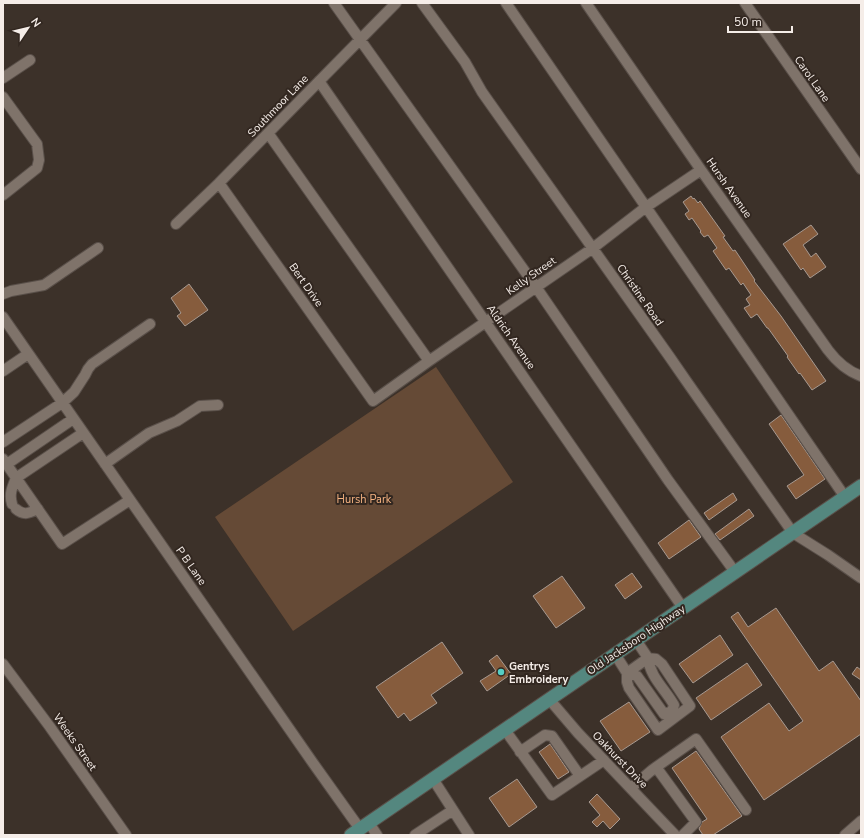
<svg xmlns="http://www.w3.org/2000/svg" width="864" height="838" viewBox="0 0 864 838" font-family="'Nunito Sans',sans-serif">
<style>
.green{fill:#654a36}
.building{fill:#865c3d;stroke:#a79990}
.lines{fill:none;stroke-linecap:round;stroke-linejoin:round}
.minor-casing{stroke:#5a504a;stroke-width:12}
.major-casing{stroke:#5a504a;stroke-width:15}
.minor{stroke:#7f736a;stroke-width:10}
.major{stroke:#54877f;stroke-width:13}
.poi-dot{fill:#56cec4;stroke:#322720;stroke-width:1.5}
.labels{text-anchor:middle;dominant-baseline:central;stroke-width:4;stroke-linejoin:round;paint-order:stroke}
.street-label{font-size:11px;fill:#f5ede8;stroke:#322720}
.park-label{font-size:11px;fill:#f6b381;stroke:#322720}
.poi-label{font-size:11px;font-weight:bold;fill:#f5ede8;stroke:#322720;text-anchor:start}
</style>
<rect width="100%" height="100%" fill="#3c3129"/>
<path class="green" d="M436,367L513,482L293,631L215,517Z"/>
<path class="building" d="M691,196L693,199L694,198L698,203L700,201L725,236L723,237L733,251L735,250L755,280L754,281L781,316L826,381L812,390L800,373L799,374L787,357L788,356L768,328H767L757,314L751,318L744,308L750,305L746,299L751,295L743,283L741,285L729,268L726,270L713,251L717,248L708,235L704,237L700,232L701,231L692,218L689,220L685,214L689,211L683,202Z
M811,225L818,234L803,245L811,257L816,253L826,267L810,278L803,268L801,270L783,244Z
M189,284L208,310L185,326L177,316L181,313L171,298Z
M781,415L825,479L796,499L787,486L804,475L769,424Z
M733,493L737,500L709,520L704,513Z
M749,509L754,516L720,540L715,534Z
M689,520L701,537L669,559L658,543Z
M632,573L642,587L625,599L615,585Z
M562,576L585,608L556,628L533,596Z
M776,608L819,671L833,661L861,701V734L764,800L721,737L769,703L789,731L803,721L731,617L738,612L748,627Z
M720,635L733,655L693,683L679,664Z
M442,642L463,673L431,695L437,703L410,721L404,713L398,718L376,687Z
M497,655L511,674L487,691L480,681L496,671L489,661Z
M747,663L762,685L711,720L696,698Z
M857,667L861,670V680L852,674Z
M629,702L650,732L621,751L600,721Z
M550,744L569,772L558,779L539,752Z
M696,751L742,816L713,835H703L699,829L702,822L707,819L672,768Z
M517,779L537,807L509,827L489,798Z
M597,794L620,819L610,829L603,821L597,827L592,822L600,815L589,802Z"/>
<g class="lines">
<defs>
<path id="minor" d="M334,3L536,287L668,480L735,572
M422,3L465,62L482,92L669,356L687,382L793,533L828,555L861,578
M506,3L845,497
M586,3L701,170L828,350C837,362 847,371 861,376
M745,3L861,169
M3,78L30,60
M319,81L683,608
M3,97L37,144L39,160L37,168L3,195
M268,133L429,361
M219,183L373,401L429,361L593,248L646,207L701,170
M176,224L219,183L396,3
M3,294L11,291L44,285L98,248
M3,317L313,763L360,829
M3,371L28,354
M3,442L62,403L74,392L85,375L88,369L92,364L150,324
M3,459L62,544L130,500
M7,464L73,419
M105,464L149,433L177,421L200,406L218,405
M12,504C9,494 12,488 16,478L83,433
M16,509C24,516 29,513 38,509
M615,654L627,673V682L629,688L658,730L690,706L662,664L656,659L648,658L636,640
M648,658C650,677 665,689 674,705L672,711L664,714L637,676L627,673Z
M3,664L50,727L126,835
M549,699L578,733L675,835
M505,730L552,795L604,760
M520,752L545,735L552,736L580,776
M656,767L696,822L683,835
M433,779L469,835
M631,788L652,770L696,739L746,810
M369,823L377,835
M415,835L453,810
M845,835L861,821"/>
<path id="major" d="M351,835L861,486"/>
</defs>
<use href="#minor" class="minor-casing"/>
<use href="#major" class="major-casing"/>
<use href="#minor" class="minor"/>
<use href="#major" class="major"/>
</g>
<circle class="poi-dot" cx="501" cy="672" r="4"/>
<g class="labels">
<g class="street-label">
<text transform="translate(812 79) rotate(55)">Carol Lane</text>
<text transform="translate(278 106) rotate(-46)">Southmoor Lane</text>
<text transform="translate(729 188) rotate(55)">Hursh Avenue</text>
<text transform="translate(531 276) rotate(-35)">Kelly Street</text>
<text transform="translate(306 285) rotate(55)">Bert Drive</text>
<text transform="translate(640 295) rotate(55)">Christine Road</text>
<text transform="translate(511 337) rotate(55)">Aldrich Avenue</text>
<text transform="translate(191 566) rotate(55)">P B Lane</text>
<text transform="translate(636 640) rotate(-34)">Old Jacksboro Highway</text>
<text transform="translate(75 742) rotate(55)">Weeks Street</text>
<text transform="translate(620 760) rotate(46)">Oakhurst Drive</text>
</g>
<g class="park-label">
<text x="364" y="499">Hursh Park</text>
</g>
<g class="poi-label">
<text x="509" y="666">Gentrys<tspan x="509" dy="13">Embroidery</tspan></text>
</g>
</g>
<rect width="864" height="838" fill="none" stroke="#f5ede8" stroke-width="8"/>
<g transform="translate(28 28) rotate(55)" stroke="#322720" stroke-width="3" paint-order="stroke">
<path d="M0-3L7 15L0 10L-7 15Z" fill="#f5ede8"/>
<text y="-6" font-size="11" font-weight="bold" text-anchor="middle" fill="#f5ede8">N</text>
</g>
<path d="M728 26v6h64v-6" fill="none" stroke="#f5ede8" stroke-width="2"/>
<text x="734" y="26" font-size="12" fill="#f5ede8" stroke="#322720" stroke-width="3" paint-order="stroke">50 m</text>
</svg>
